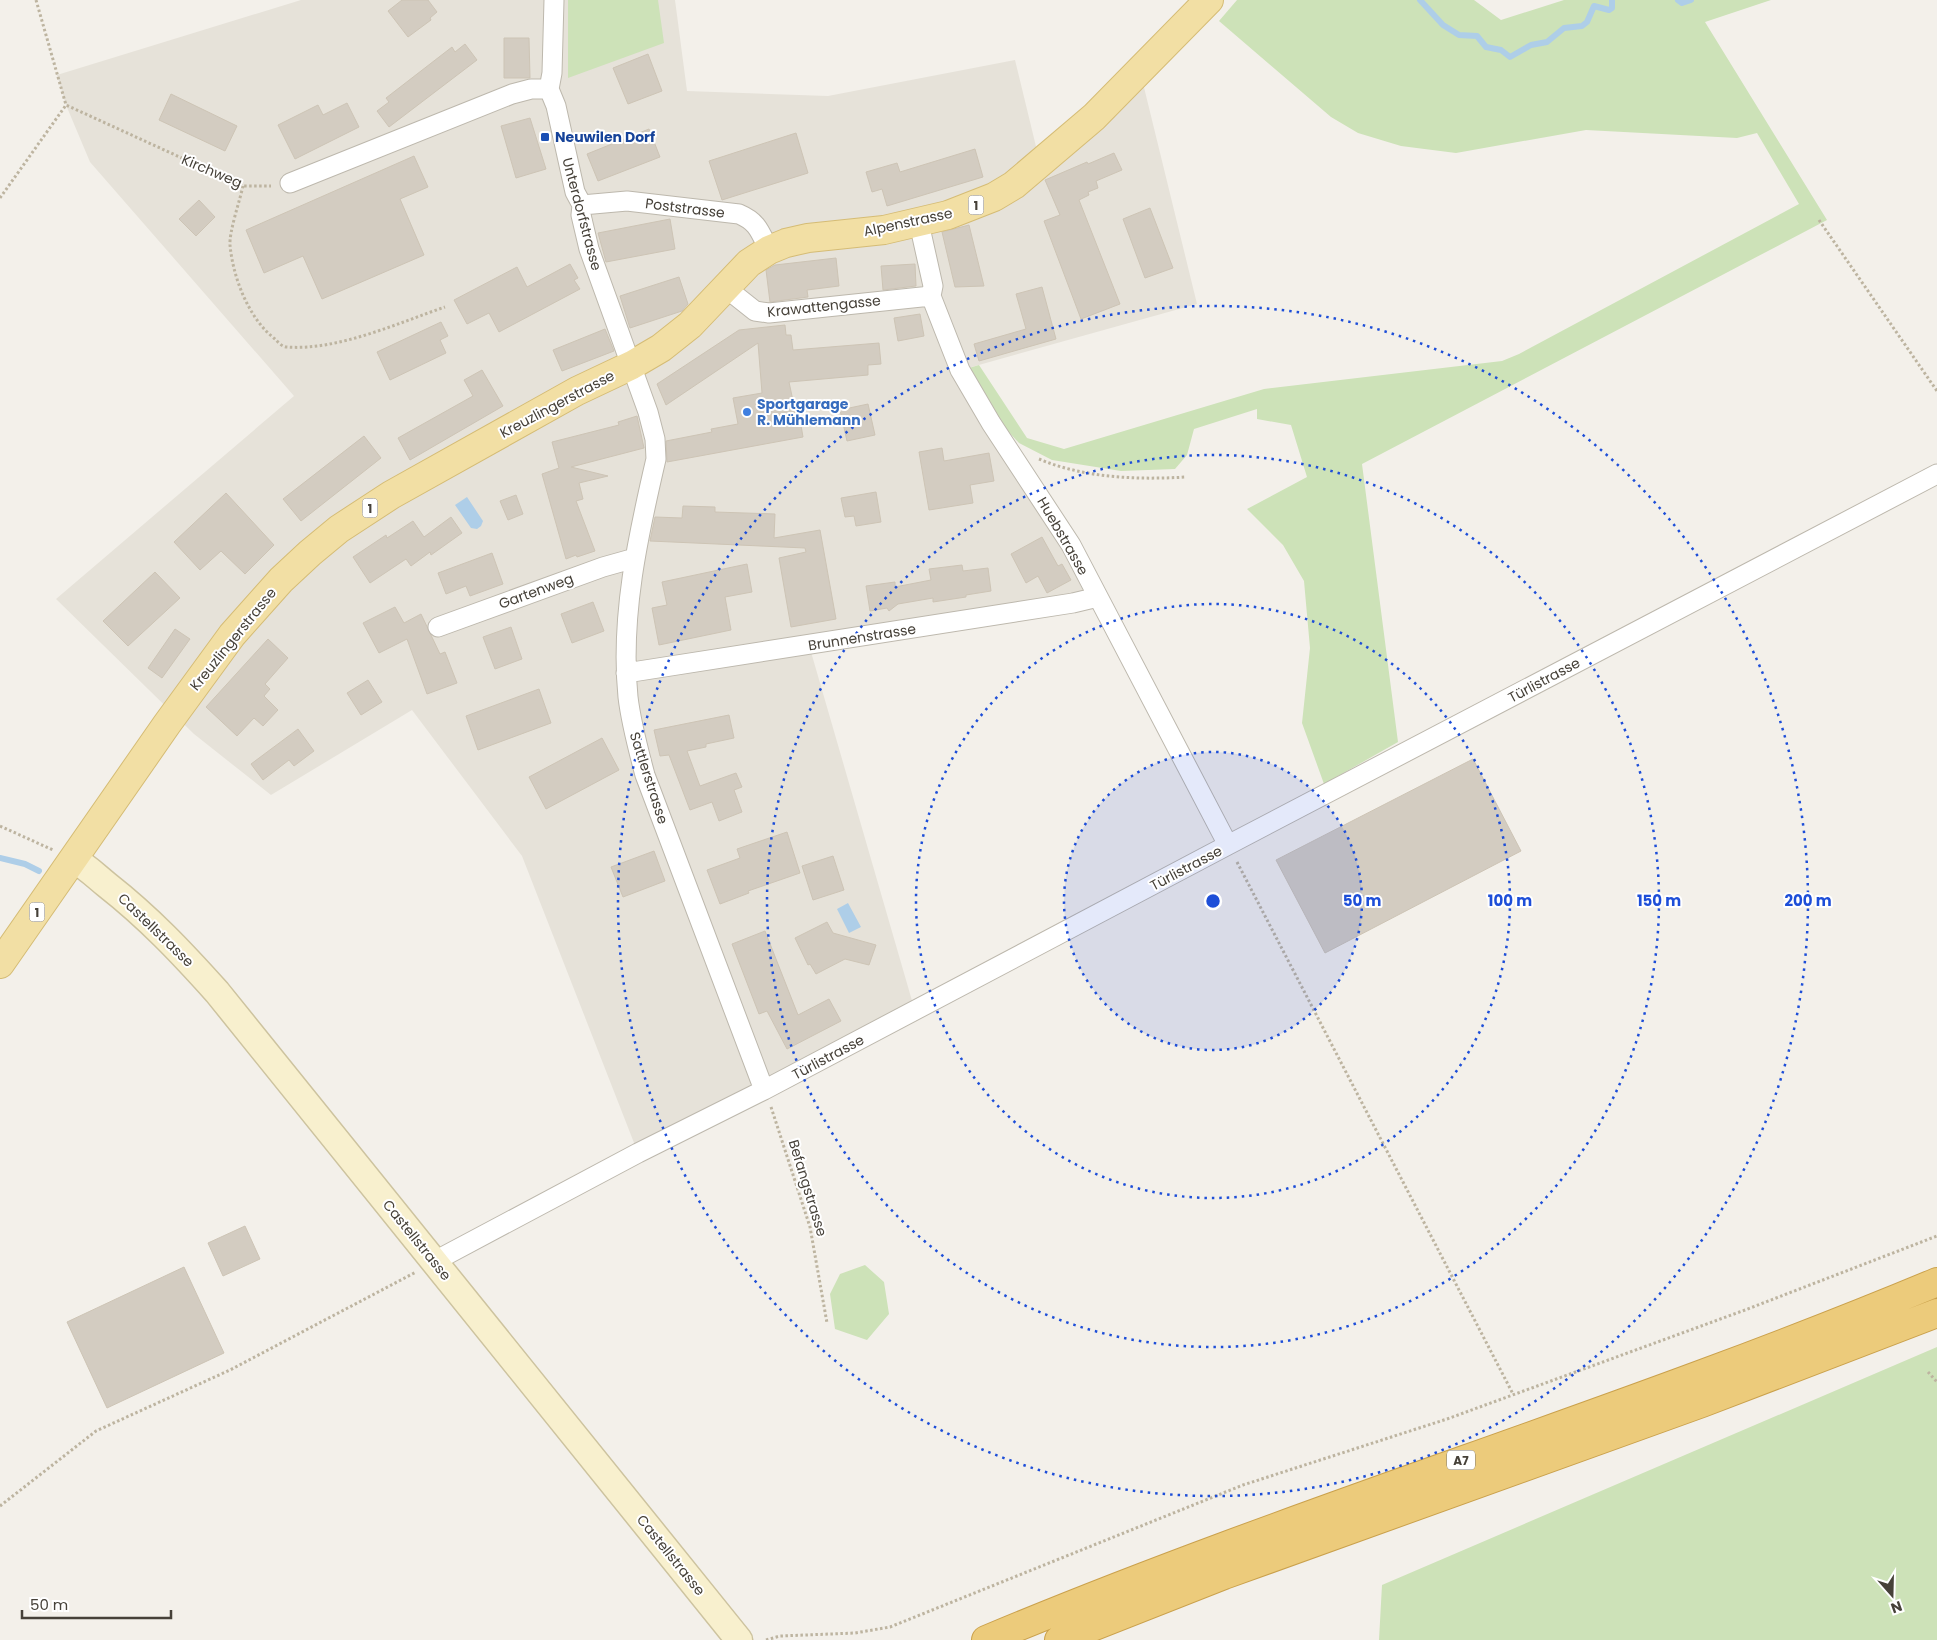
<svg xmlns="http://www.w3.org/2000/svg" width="1937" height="1640" viewBox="0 0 1937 1640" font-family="Poppins,sans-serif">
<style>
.residential{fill:#e6e2d9}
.green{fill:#cde2b8}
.water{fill:#aecee8}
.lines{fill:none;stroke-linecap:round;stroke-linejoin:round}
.stream{stroke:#aecee8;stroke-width:6}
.building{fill:#d3ccc1;stroke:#cdc4b5}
.street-casing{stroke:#bdb8ad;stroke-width:21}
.secondary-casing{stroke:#cdc39f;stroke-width:29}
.primary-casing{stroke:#d5bc75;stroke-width:30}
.highway-casing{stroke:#caa14c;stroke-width:30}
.path{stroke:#bdb4a0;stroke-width:3;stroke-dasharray:2.5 2.5;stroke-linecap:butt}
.street{stroke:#fff;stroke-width:19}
.secondary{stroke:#f8f0ce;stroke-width:26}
.primary{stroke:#f2dfa4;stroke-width:28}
.highway{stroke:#eccb7b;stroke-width:28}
.ring{fill:none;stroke:#1d4ed8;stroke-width:2.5;stroke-dasharray:2.5 5}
.transit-dot{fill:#1a4fb4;stroke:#fff;stroke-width:2}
.shop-dot{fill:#3f7fe0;stroke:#fff;stroke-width:2}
.labels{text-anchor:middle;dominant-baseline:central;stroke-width:4;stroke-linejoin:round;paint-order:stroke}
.shield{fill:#fff;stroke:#7e7a74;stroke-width:1}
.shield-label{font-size:12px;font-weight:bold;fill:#464139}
.transit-label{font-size:14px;font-weight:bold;fill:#164399;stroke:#fff;text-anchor:start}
.street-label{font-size:14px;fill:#464139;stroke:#fff}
.shop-label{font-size:14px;font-weight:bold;fill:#366cbe;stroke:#fff;text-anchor:start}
.centre{fill:#1d4ed8;stroke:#fff;stroke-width:2.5}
.ring-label{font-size:15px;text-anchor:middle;font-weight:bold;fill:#1d4ed8;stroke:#fff;stroke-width:4;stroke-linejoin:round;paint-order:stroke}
</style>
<rect width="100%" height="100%" fill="#f3f0ea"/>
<path class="residential" d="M301,0H675L687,91L828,96L1015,60L1040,163L1140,71L1197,304L961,370L1098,597L809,645L915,1011L638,1153L522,856L412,710L271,795L194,734L56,599L294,396L90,162L66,105L57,75Z"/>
<path class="green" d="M568,0H658L664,43L568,78Z
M1237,0H1474L1501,20L1564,0H1771L1705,22L1827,220L1362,464L1398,742L1324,784L1302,723L1310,648L1304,581L1283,545L1247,509L1307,477L1291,425L1257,419V409L1194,429L1187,455L1175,469L1121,471L1052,460L1019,443L994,416L969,368L979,365L1027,438L1064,449L1264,389L1502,361L1519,354L1799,204L1757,133L1737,138L1586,130L1456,153L1401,146L1358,133L1331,117L1219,21Z
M865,1265L884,1282L889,1314L867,1340L835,1329L830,1294L840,1274Z
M1937,1347V1640H1379L1382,1585Z"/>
<path class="water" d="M467,497L483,521L481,526L477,529L471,528L455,505Z
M848,903L861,927L849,933L837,909Z"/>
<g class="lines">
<path class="stream" d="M1420,0L1443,25L1459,35L1477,36L1486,47L1501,50L1510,57L1531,45L1547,42L1564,28L1582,26L1587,22L1594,6L1609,10L1612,8V0
M1678,0L1682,3L1691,0
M0,858L25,864L39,871"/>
</g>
<path class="building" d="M402,0H428L437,12L430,18L431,20L408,37L388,11Z
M504,38H529L530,78H504Z
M465,44L477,60L389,127L377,111L389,102L386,98L452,47L455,52Z
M648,54L662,91L628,104L613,68Z
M171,94L237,126L225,151L159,120Z
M347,103L359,127L295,159L278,125L318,105L323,115Z
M530,118L546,169L516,178L501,126Z
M649,129L660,157L598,181L587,154Z
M796,133L808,173L722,200L709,161Z
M975,149L983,177L887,206L882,189L872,192L866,172L897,163L900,172Z
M1114,153L1122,170L1096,181L1098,188L1088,192L1089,195L1079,200L1120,304L1081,319L1044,221L1060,215L1045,180L1087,162L1088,164Z
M414,156L428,187L400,199L424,255L322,299L303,256L264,273L246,230Z
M199,200L215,217L196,236L179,219Z
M1150,208L1173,268L1145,278L1123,219Z
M670,219L675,249L606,262L598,233Z
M969,225L984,286L955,287L942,232Z
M836,258L839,286L807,290L808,297L770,302L766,270L775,265Z
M570,264L578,278L574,280L580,289L499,332L489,313L467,324L454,300L517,267L527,287Z
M915,264L916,286L883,290L881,266Z
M679,277L688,304L682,311L630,328L620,296Z
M1042,287L1056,339L979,361L974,344L1026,329L1016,294Z
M920,314L924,336L898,341L894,318Z
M441,322L448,336L440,340L446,353L390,380L377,352Z
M785,325L786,335H791L793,350L879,343L881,364L868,365V375L789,382L796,415L799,414L803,437L667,462L666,441L712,432L711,429L738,424L733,398L762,393L758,343L666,405L657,384L739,330Z
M605,329L614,351L562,371L553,350Z
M482,370L503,406L410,460L398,438L473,396L464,380Z
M868,404L875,435L847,441L840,410Z
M637,416L644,448L571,467L608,476L579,483L583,499L576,501L595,551L577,557L576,555L566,559L542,474L559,468L552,442L619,425L618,422Z
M364,436L381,458L301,521L283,499Z
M942,448L944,461L989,453L994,481L970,485L973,503L929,510L919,452Z
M876,492L881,522L856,526L854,516L845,517L841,498Z
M226,493L274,545L245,574L221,551L200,570L174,542Z
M516,495L523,514L508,520L500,501Z
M683,506L715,507V512L775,514L774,538L820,530L836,619L791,627L779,558L806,552L805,548L650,541L655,517L682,518Z
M451,517L462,533L431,555L430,552L411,566L406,559L370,583L353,557L386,535L387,538L413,521L424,537Z
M1042,537L1058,566L1062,564L1071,580L1047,593L1038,576L1026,583L1011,554Z
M492,553L503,584L470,596L466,586L446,594L438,573Z
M747,564L752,592L725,597L731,630L659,645L652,608L667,605L662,582Z
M962,565L963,571L988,568L991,591L966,595V597L933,602V598L898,604L889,611L887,608L870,611L866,586L895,582V587L931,580L929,569Z
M155,572L180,598L128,646L103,621Z
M593,602L604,631L572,643L561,614Z
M395,607L404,623L421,614L440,654L445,652L457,683L427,694L407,639L379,653L363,623Z
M511,627L522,659L495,669L483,637Z
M175,629L190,639L162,678L148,668Z
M268,639L288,658L265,684L270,689L264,696L278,710L263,726L254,718L237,736L206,707Z
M368,680L382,702L361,715L347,693Z
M539,689L551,723L478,750L466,716Z
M729,715L734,738L706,744V747L687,751L700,786L736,773L742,787L734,790L742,812L719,821L712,802L690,810L669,755L660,756L654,730Z
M298,729L314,751L294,766L289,760L263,780L251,764Z
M602,738L619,770L546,809L529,777Z
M1473,759L1521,851L1325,953L1276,860Z
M787,832L800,873L748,891L749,893L720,904L707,870L740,858L737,849Z
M654,851L665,881L623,897L611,867Z
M833,856L844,890L813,900L802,866Z
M827,922L833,933L876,945L869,965L845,959L816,974L810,964L808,965L795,938Z
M765,931L798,1015L829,999L841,1021L787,1049L767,1011L759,1014L732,944Z
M245,1226L260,1259L223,1276L208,1243Z
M184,1267L224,1353L107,1408L67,1322Z"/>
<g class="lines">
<defs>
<path id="street" d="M554,0L552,73L549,89L556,106L575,192L582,205L581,215L589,249L648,412L655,439L656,459C638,536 620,617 628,697C631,723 638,749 645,775L764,1090
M290,183L512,94L531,89H549
M582,205L627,201L739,214C758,222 760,232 769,250
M919,223L933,286L931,296L960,370L991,423L1071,545L1228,845
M726,288L755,311L769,313L931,296
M438,627L603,567L635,558
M626,673L1073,603L1098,597
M435,1261L638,1153L764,1090L1228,845L1937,474"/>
<path id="secondary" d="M74,860C86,866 96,876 107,885C149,918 182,953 217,992L739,1640"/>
<path id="primary" d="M0,964L167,724L232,635L281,580L310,553L339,529L391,495L577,391L632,365L661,348L690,325L749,263L769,250L786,243L808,238L884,230L948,215L994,197L1014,185L1094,117L1209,0"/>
<path id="highway" d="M986,1640C1298,1509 1624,1413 1937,1282
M1059,1640L1224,1575L1702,1403L1937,1313"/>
</defs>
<use href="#street" class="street-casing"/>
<use href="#secondary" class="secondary-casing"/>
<use href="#primary" class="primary-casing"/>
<use href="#highway" class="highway-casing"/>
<path class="path" d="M36,0L66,105L243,186H271
M243,186C240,200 229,232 230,245C233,278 249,319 275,339C278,342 282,347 287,347C337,351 398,323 445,307
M0,198L66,105
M1819,220L1937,391
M1039,459C1084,478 1137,480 1186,477
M0,826L53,850
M1237,862L1513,1394
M771,1107L810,1227L827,1323
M1928,1372L1937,1382
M0,1506L96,1431L230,1370L416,1272
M766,1640L780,1636L855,1633L890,1627L1243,1485L1447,1419L1745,1310L1937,1236"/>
<use href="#street" class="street"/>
<use href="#secondary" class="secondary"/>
<use href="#primary" class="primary"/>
<use href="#highway" class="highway"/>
</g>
<circle cx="1213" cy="901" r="149" fill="#1d4ed8" fill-opacity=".12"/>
<g class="ring">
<circle cx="1213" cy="901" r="149"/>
<circle cx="1213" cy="901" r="297"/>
<circle cx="1213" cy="901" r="446"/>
<circle cx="1213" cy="901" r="595"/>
</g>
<rect class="transit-dot" x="540" y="132" width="10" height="10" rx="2.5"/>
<circle class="shop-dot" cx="747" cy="412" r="5"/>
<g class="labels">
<g class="shield">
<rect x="968.5" y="195.5" width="15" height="19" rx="4"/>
<rect x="362.5" y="498.5" width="15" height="19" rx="4"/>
<rect x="29.5" y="902.5" width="15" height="19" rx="4"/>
<rect x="1447" y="1450.5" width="28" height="19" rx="4"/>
</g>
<g class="shield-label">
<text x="976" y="205">1</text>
<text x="370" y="508">1</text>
<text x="37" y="912">1</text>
<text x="1461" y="1460">A7</text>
</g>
<g class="transit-label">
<text x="555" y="137">Neuwilen Dorf</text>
</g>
<g class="street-label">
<text transform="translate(212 171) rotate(23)">Kirchweg</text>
<text transform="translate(685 208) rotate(7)">Poststrasse</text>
<text transform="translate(582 214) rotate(75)">Unterdorfstrasse</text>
<text transform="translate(908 222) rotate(-12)">Alpenstrasse</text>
<text transform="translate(824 306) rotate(-6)">Krawattengasse</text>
<text transform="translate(557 404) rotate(-28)">Kreuzlingerstrasse</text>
<text transform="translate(1063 536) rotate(60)">Huebstrasse</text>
<text transform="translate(536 591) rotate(-20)">Gartenweg</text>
<text transform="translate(862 637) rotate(-9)">Brunnenstrasse</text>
<text transform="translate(233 639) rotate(-51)">Kreuzlingerstrasse</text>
<text transform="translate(1544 680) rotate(-28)">Türlistrasse</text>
<text transform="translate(649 778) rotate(72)">Sattlerstrasse</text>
<text transform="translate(1186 868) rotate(-28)">Türlistrasse</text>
<text transform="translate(156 930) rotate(44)">Castellstrasse</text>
<text transform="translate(828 1057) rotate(-28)">Türlistrasse</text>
<text transform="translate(808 1188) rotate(73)">Befangstrasse</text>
<text transform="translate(417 1240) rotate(51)">Castellstrasse</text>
<text transform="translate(671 1555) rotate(51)">Castellstrasse</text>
</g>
<g class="shop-label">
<text x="757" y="404">Sportgarage<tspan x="757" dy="16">R. Mühlemann</tspan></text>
</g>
</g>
<circle cx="1213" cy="901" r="8" class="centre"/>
<g class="ring-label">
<text x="1362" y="906">50 m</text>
<text x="1510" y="906">100 m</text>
<text x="1659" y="906">150 m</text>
<text x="1808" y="906">200 m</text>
</g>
<g transform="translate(1892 1595) rotate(160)" stroke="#ffffff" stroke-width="4" paint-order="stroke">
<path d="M0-4L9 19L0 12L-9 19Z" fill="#464139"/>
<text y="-8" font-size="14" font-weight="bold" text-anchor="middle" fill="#464139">N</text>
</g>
<path d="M22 1610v8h149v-8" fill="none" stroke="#464139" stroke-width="2.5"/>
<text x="30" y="1610" font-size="15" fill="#464139" stroke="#ffffff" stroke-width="4" paint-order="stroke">50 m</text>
</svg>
